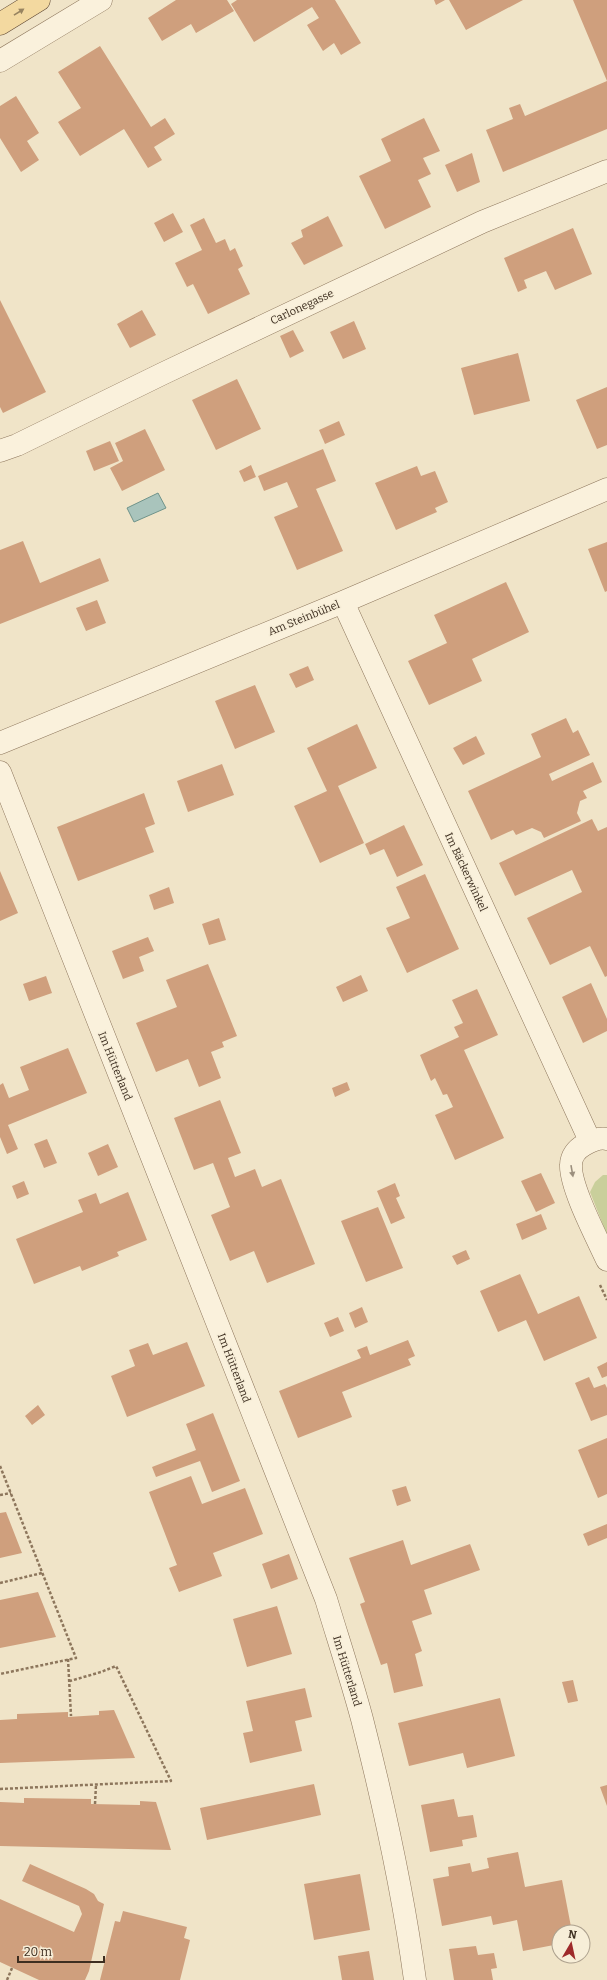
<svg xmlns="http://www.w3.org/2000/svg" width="607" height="1980" viewBox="0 0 607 1980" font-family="Bitter,serif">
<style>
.green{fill:#c9cf9b}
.water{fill:#a9c4bc;stroke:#6f938a}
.building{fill:#cf9f7d}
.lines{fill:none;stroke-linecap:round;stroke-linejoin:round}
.street-casing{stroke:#8d765c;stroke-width:23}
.primary-casing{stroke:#5b4430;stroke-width:23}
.path{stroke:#8d765c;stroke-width:2.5;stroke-dasharray:3 2;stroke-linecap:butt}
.street{stroke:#faf1dc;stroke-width:22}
.primary{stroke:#f3d9a0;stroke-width:22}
.oneway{fill:#988460}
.oneway2{fill:#9c907e}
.labels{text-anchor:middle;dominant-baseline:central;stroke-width:3;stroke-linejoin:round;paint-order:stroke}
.street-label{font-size:11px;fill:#3d2e20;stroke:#f7eed8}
</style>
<rect width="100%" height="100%" fill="#f0e4c8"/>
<path class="green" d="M603,1175H607V1235L590,1192L595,1182Z"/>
<path class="water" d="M158,493L166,508L134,522L127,508Z"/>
<path class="building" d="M176,0H227L234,11L196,33L191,24L162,41L148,18Z
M237,0H335L361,43L341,55L334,43L323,51L307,25L319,18L312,7L254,42L231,4Z
M434,0H445L436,5Z
M449,0H523L466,30Z
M573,0H607V129L503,172L486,130L513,119L509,108L520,104L525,116L607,81Z
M100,46L151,127L165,118L175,134L154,147L162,160L148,168L124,129L80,156L58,122L81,108L58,72Z
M16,96L39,133L27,141L39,160L21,172L0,138V106Z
M424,118L440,151L423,158L431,174L418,180L431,207L385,229L359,176L391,161L381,139Z
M472,153L480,182L457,192L445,165Z
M173,213L183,232L164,242L154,223Z
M328,216L343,246L304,265L291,243L303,237L301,230Z
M204,218L216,243L225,239L230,251L235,248L243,266L238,269L250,294L208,314L193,284L187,287L175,263L202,250L190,225Z
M573,228L592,274L555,290L546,271L524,280L527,288L518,292L504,258Z
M0,300L46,392L3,413L0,407Z
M142,310L156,335L130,348L117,324Z
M354,321L366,349L343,359L330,332Z
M293,330L304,351L290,358L280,336Z
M518,353L530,401L474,415L461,368Z
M237,379L261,429L216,450L192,400Z
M607,387V445L597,449L576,400Z
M339,421L345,435L325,444L319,430Z
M145,429L165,470L122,491L110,468L123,461L115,443Z
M110,441L119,461L94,471L86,451Z
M323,449L336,481L316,489L343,551L297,570L274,517L298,507L287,482L264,491L258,476Z
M251,465L256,477L244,482L239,471Z
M417,466L421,476L435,471L448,502L435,508L437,512L396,530L375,483Z
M23,541L40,583L100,558L109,581L0,624V550Z
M607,542V591L605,592L588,549Z
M506,582L529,632L472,659L482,681L429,705L408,661L447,643L434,615Z
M97,600L106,623L86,631L76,608Z
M308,666L314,680L296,688L289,674Z
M255,685L275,732L235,749L215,701Z
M566,718L573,733L578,730L590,755L549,774L552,781L593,762L602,782L583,791L587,798L580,801L577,813L581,821L544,838L541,832L532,828L516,835L513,830L491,840L468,791L541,757L531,734Z
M357,724L377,768L338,786L364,843L320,863L294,806L327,791L307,748Z
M476,736L485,754L463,765L453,748Z
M222,764L234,795L188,812L177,781Z
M144,793L155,824L145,828L154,852L78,881L57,827Z
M592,819L598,831L607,827V976L605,977L590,946L550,965L527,918L582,892L572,870L515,896L499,863Z
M404,825L423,865L397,877L384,849L370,855L365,844Z
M0,871L18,913L0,921Z
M425,874L459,949L407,973L386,928L410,918L396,887Z
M169,887L174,903L154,910L149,895Z
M219,918L226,940L209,945L202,924Z
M148,937L154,951L139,957L144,971L123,979L112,951Z
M208,964L237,1036L222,1042L224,1047L211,1052L221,1078L199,1087L188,1059L156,1072L136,1023L177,1007L166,980Z
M361,975L368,991L343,1002L336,987Z
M46,976L52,993L29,1001L23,984Z
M591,983L607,1019V1031L583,1043L562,997Z
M477,989L498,1035L464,1050L504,1138L455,1160L435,1115L453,1107L447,1094L443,1095L435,1078L431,1081L420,1055L459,1037L454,1027L463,1023L452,1000Z
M68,1048L87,1093L8,1125L18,1149L7,1154L0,1137V1085L3,1083L9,1098L29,1090L20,1067Z
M347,1082L350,1090L335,1097L332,1088Z
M220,1100L241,1153L228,1158L235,1177L255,1169L262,1187L281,1179L315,1264L267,1283L254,1251L230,1261L211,1215L230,1207L213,1163L194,1170L174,1118Z
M47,1139L57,1163L44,1168L34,1144Z
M108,1144L118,1167L98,1176L88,1153Z
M541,1173L555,1203L536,1212L521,1181Z
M24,1181L29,1194L17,1199L12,1186Z
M395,1183L400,1196L396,1198L405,1218L391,1224L377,1191Z
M128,1192L147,1240L117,1252L119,1256L82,1271L80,1266L34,1284L16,1239L83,1212L78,1200L96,1193L100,1204Z
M378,1207L403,1268L366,1282L341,1221Z
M541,1214L547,1229L522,1240L516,1224Z
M466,1250L470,1259L457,1265L452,1256Z
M520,1274L538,1314L579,1296L597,1338L544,1361L526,1320L498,1332L480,1291Z
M362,1307L368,1322L355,1328L349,1313Z
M338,1317L344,1331L330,1337L324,1323Z
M408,1340L415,1356L408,1359L411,1365L342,1392L352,1417L298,1438L279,1391L361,1358L357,1350L367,1346L370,1355Z
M187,1342L205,1386L127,1417L111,1376L135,1366L129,1350L148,1343L153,1355Z
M607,1362V1376L602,1378L597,1367Z
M589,1377L594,1388L605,1384L607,1388V1415L591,1421L575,1383Z
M38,1405L45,1415L32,1425L25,1416Z
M213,1413L240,1481L212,1492L200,1461L156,1477L152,1467L196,1450L186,1424Z
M607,1438V1494L598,1498L578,1450Z
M191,1476L202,1504L245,1488L263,1534L213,1553L222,1576L179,1592L169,1568L177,1565L149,1492Z
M406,1486L411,1501L397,1506L392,1490Z
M6,1512L22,1553L0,1558V1513Z
M607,1524V1538L588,1546L583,1534Z
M403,1540L411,1565L470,1544L480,1570L424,1590L432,1614L412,1621L422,1651L415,1654L423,1686L394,1693L387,1663L381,1665L360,1604L365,1602L349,1558Z
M289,1554L298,1579L271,1589L262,1564Z
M38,1592L56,1637L0,1648V1600Z
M277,1606L292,1654L247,1667L233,1619Z
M573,1680L578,1701L568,1703L562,1682Z
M305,1688L312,1717L295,1721L302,1751L250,1763L243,1733L253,1731L246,1701Z
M500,1698L515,1756L467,1768L463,1753L409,1766L398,1723Z
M114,1710L135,1758L0,1763V1720L17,1719V1714L68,1712V1717L99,1715V1711Z
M314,1784L321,1815L207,1840L200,1808Z
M607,1785V1806L600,1787Z
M24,1798L91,1799V1804L140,1805V1801L156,1802L171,1850L0,1846V1802L24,1803Z
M454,1799L458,1817L473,1815L477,1837L462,1840L463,1846L430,1852L421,1805Z
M518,1852L525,1887L562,1880L572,1932H559V1944L523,1951L517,1920L493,1925L491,1916L442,1926L433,1879L449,1876L448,1867L470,1863L472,1872L489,1868L487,1858Z
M30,1864L86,1889L94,1894L98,1901L104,1904L89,1971L85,1980H39L0,1962V1899L74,1932L82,1914L79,1906L22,1881Z
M360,1874L370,1930L314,1940L304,1884Z
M123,1911L187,1927L184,1938L190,1940L180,1980H100L115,1921L120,1922Z
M476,1946L478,1955L494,1953L497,1968L491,1969L493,1980H454L449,1949Z
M369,1951L374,1980H342L338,1956Z"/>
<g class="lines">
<defs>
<path id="street" d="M0,61L101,0
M0,451L17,445L162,374L482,222L607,171
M343,602L590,1141
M0,743L343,602L607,489
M0,772L326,1599C338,1639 351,1678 362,1719C384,1805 403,1892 415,1980
M607,1139C599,1137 591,1141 584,1145C577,1149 571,1156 571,1165C570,1187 597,1238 607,1260"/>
<path id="primary" d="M0,24L39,0"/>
</defs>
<use href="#street" class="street-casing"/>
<use href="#primary" class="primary-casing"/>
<path class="path" d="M600,1285L607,1300
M0,1466L76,1658L0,1674
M0,1495L11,1493
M0,1583L42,1573
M68,1659L71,1716
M0,1789L171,1781L116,1666L101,1672L70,1681
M95,1804L96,1785
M7,1980L12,1968"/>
<use href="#street" class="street"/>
<use href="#primary" class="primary"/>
</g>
<defs><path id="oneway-solid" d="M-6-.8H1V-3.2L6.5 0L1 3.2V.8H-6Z"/></defs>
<use class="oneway" href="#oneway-solid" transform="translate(19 12) rotate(-32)"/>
<use class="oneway2" href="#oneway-solid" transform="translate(572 1171) rotate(80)"/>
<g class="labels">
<g class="street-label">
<text transform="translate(302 307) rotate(-25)">Carlonegasse</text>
<text transform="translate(304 618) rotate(-22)">Am Steinbühel</text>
<text transform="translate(466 872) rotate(65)">Im Bäckerwinkel</text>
<text transform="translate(115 1066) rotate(68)">Im Hütterland</text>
<text transform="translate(234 1368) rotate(69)">Im Hütterland</text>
<text transform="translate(347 1671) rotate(73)">Im Hütterland</text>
</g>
</g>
<g transform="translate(571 1944) rotate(9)"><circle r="19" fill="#f7eed8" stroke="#ada18e"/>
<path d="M0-3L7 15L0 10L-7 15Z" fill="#9e2a2b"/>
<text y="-6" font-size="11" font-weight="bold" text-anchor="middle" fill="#3d2e20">N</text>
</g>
<path d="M18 1956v6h86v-6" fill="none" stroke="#3d2e20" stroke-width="2"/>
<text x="24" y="1956" font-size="12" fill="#3d2e20" stroke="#f7eed8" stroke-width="3" paint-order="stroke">20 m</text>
</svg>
